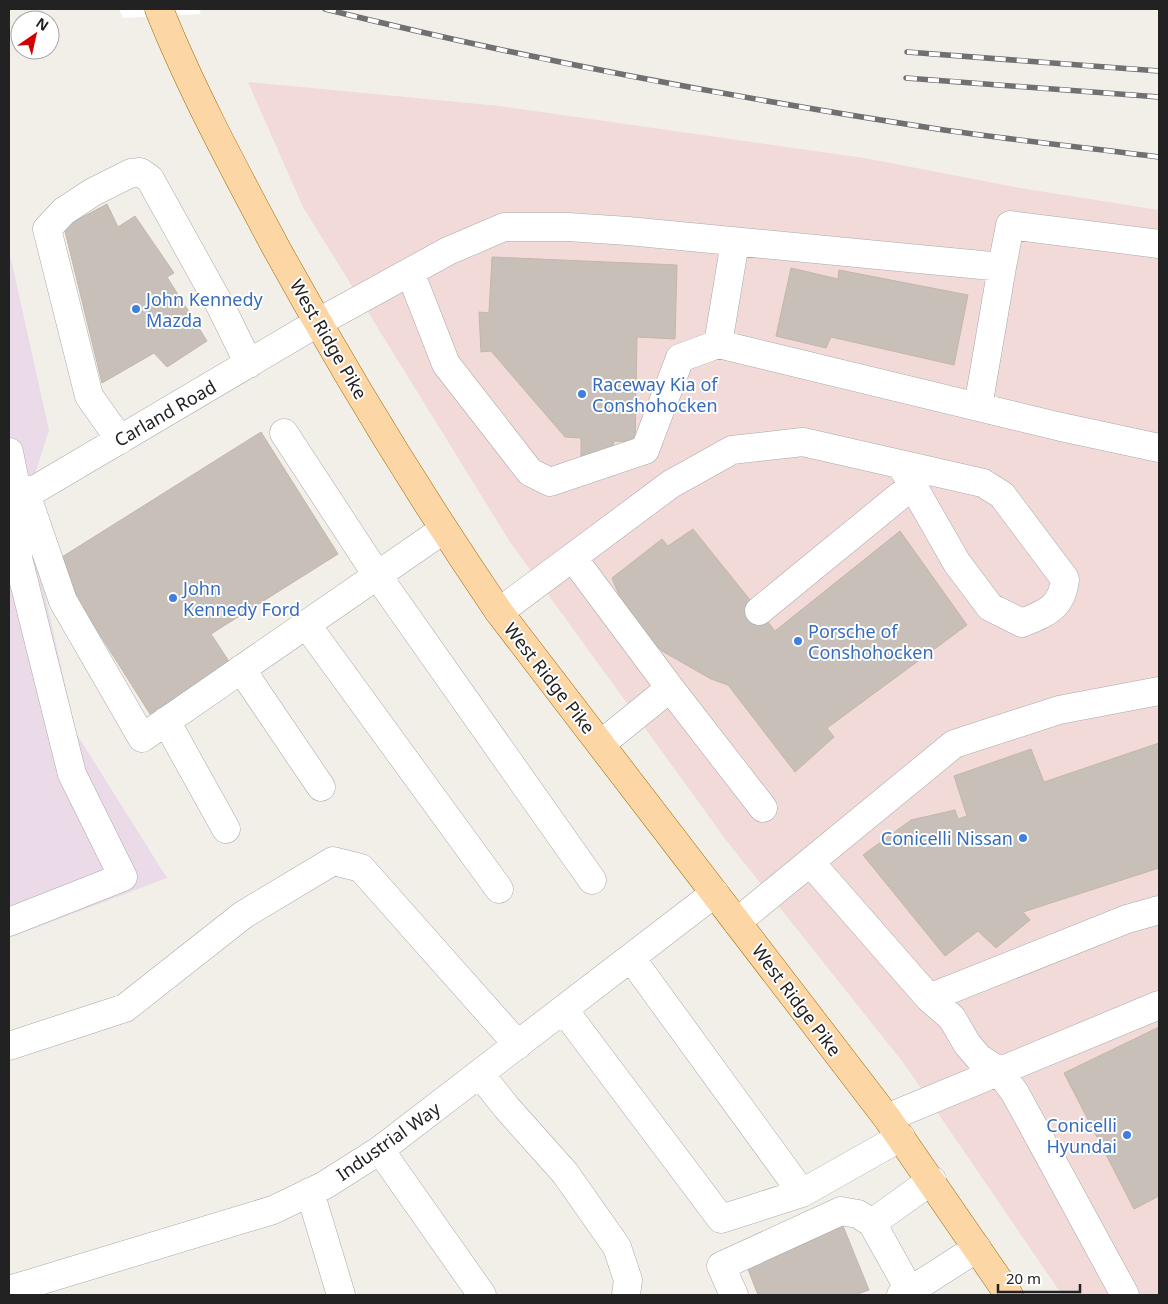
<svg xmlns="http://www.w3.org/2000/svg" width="1168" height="1304" viewBox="0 0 1168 1304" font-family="'Noto Sans',sans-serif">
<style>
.commercial{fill:#f2dad9}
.industrial{fill:#ebdbe8}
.pier{fill:#fff}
.building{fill:#c7bfb8;stroke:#c4b6ab}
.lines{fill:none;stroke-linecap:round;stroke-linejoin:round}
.minor-casing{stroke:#a9a9a9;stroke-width:29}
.major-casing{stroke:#a06b00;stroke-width:29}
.minor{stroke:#fff;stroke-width:28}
.major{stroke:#fcd6a4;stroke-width:28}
.rail-casing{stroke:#707070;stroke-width:5.5}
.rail{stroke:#fff;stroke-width:4;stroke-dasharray:11;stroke-linecap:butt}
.shop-dot{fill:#3f7fe0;stroke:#fff;stroke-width:2}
.labels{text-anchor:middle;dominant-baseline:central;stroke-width:4;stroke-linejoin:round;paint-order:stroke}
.shop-label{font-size:18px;fill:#366cbe;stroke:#fff;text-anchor:start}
.street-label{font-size:18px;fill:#222;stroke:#fff}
</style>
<rect width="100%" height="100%" fill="#f2efe9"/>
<path class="commercial" d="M248,82L500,106L864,158L1020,188L1159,210V1295H1062L905,1065L726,840L510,542L303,207Z"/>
<path class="industrial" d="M9,250L49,430L25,506L76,733L167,878L9,938Z"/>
<path class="pier" d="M119,9H199L201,14L123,18Z"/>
<path class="building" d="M107,204L118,227L135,216L174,273L167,277L207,341L167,367L154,353L102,383L64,227Z
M492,257L677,265L675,339L637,337L635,442L614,441L610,458H581V438L565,437L491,351L481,352L479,312L489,313Z
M791,268L838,279L839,270L968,295L954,365L831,337L826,348L776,336Z
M261,432L338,554L211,634L230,663L150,714L54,562Z
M693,529L775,631L900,531L967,625L827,728L834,737L795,772L728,685L711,679L662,651L640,630L623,605L612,578L662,539L668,546Z
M1159,743V868L1023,912L1030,920L996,948L978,931L945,956L863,855L911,820L955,810L958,819L967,816L954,776L1031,749L1044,782Z
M1159,1027V1196L1134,1209L1064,1073Z
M843,1226L869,1290L855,1295H758L746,1264Z"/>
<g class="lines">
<defs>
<path id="minor" d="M410,272L446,364L530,472L550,482L645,450L680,358L718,344L1061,427L1159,448
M718,344L735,242
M978,407L1002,267
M284,433L377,575L592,880
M120,440L89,396L47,229L64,211L93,192L131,173L140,172L150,179L221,307L249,364
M9,452L17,492
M25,491L63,601L142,738L443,530
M9,493L36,489L317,323L448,251L504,227H568L628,231L1002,267L1010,225L1159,244
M9,502L19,562L72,774L123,877L9,922
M573,558L670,688L763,808
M759,611L913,485
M499,612L671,484L732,450L803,442L983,483L1002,495L1065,579C1062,608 1046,613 1022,623L990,607L957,563L901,465
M306,624L499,889
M241,669L321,787
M166,721L226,829
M601,744L670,688
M810,862L929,998L1127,919L1159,910
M737,922L954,744L1059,710L1159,691
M631,958L802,1193
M929,998L952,1018L967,1044L979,1058L999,1071L1015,1093L1125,1295
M564,1010L721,1219L802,1193L901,1137
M9,1046L125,1008L243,915L333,861L361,868L518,1045
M480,1074L507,1108L565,1173L617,1247L628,1280L626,1295
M887,1118L1159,1005
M380,1150L482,1295
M310,1192L341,1295
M9,1290L273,1210L325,1185L380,1150L715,893
M910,1291L977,1248
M734,1295L721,1266L841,1211L858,1214L872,1223
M901,1295L910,1291L872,1223L932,1180"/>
<path id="major" d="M159,9C191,89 233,167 274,244C343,370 418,493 499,612L887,1118L1009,1295"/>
</defs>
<use href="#minor" class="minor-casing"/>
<use href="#major" class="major-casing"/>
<use href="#minor" class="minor"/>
<use href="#major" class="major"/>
<defs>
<path id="rail" d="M325,9C529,60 736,98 944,130C1015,140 1087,148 1159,157
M907,52L1159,71
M906,78L1159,97"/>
</defs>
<use href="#rail" class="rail-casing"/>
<use href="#rail" class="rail"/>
</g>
<g class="shop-dot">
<circle cx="136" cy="309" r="5"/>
<circle cx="582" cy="394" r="5"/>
<circle cx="173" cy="598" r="5"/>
<circle cx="798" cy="641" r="5"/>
<circle cx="1023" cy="838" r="5"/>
<circle cx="1127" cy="1135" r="5"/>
</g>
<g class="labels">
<g class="shop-label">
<text x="146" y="299">John Kennedy<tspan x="146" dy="21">Mazda</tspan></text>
<text x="592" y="384">Raceway Kia of<tspan x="592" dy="21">Conshohocken</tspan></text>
<text x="183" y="588">John<tspan x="183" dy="21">Kennedy Ford</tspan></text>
<text x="808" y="631">Porsche of<tspan x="808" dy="21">Conshohocken</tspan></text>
<text x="1013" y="838" text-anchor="end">Conicelli Nissan</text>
<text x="1117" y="1125" text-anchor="end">Conicelli<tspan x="1117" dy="21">Hyundai</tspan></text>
</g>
<g class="street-label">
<text transform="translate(329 339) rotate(60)">West Ridge Pike</text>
<text transform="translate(165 413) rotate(-30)">Carland Road</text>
<text transform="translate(550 678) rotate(52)">West Ridge Pike</text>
<text transform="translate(797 1000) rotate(53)">West Ridge Pike</text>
<text transform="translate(388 1141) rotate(-35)">Industrial Way</text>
</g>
</g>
<rect width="1168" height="1304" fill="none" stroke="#222222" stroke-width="20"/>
<g transform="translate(35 35) rotate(34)"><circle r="24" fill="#ffffff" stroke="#a7a7a7"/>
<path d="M0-4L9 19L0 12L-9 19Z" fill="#d40000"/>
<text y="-8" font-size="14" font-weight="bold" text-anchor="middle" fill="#222222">N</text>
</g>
<path d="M998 1284v8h82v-8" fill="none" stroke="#222222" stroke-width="2.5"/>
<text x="1006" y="1284" font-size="15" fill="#222222" stroke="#ffffff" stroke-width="4" paint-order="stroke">20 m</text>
</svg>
